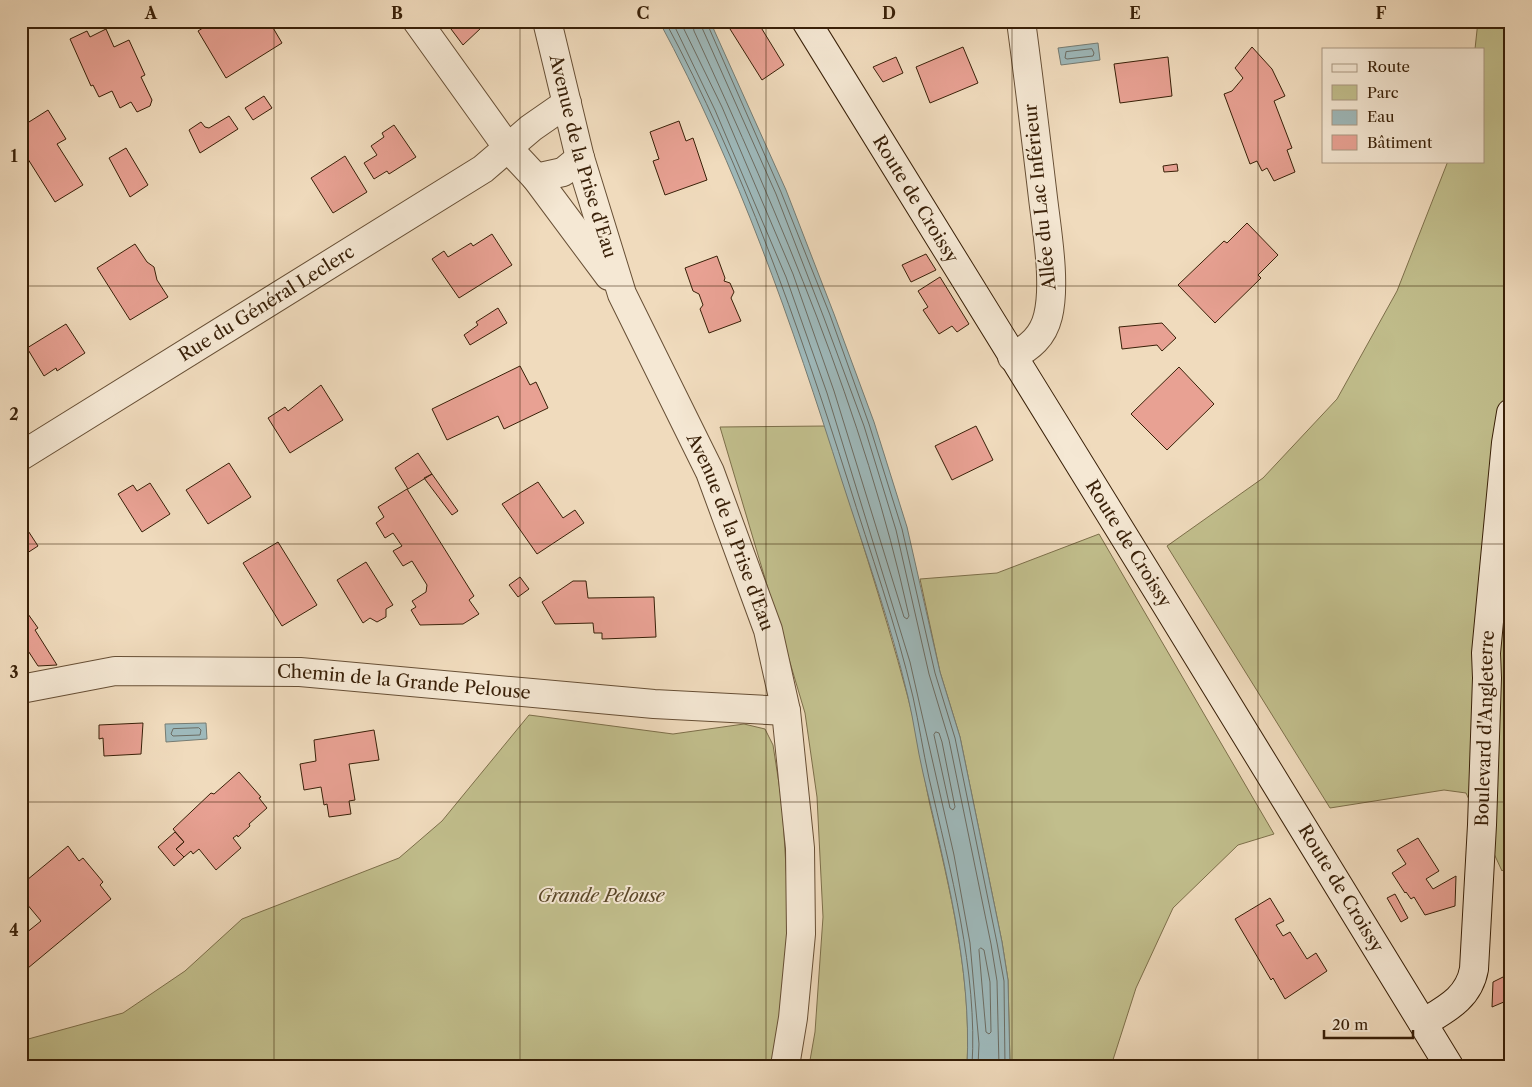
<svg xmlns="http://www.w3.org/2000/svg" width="1532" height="1087" viewBox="0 0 1532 1087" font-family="'Libre Caslon Text',serif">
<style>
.green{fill:#c1be8c;stroke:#7d6f4a}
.water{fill:#9eb9bb;stroke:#767c73}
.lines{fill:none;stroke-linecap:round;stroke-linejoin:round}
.shore{stroke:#6c6c62;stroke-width:1}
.building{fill:#e8a193;stroke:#392008}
.street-casing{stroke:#674f35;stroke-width:30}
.secondary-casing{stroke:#392008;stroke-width:30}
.street{stroke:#f5e8d4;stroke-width:28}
.secondary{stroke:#f5e8d4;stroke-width:28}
.grid{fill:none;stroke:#392008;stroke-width:1;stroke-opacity:0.55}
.labels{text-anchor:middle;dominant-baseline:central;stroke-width:4;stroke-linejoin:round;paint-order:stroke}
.street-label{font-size:18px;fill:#392008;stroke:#f5e8d4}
.park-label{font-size:18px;font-style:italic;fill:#5b4829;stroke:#f5e8d4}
.neatline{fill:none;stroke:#392008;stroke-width:2}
.grid-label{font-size:16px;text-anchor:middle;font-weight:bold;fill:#392008}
</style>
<rect width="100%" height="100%" fill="#f0dbbd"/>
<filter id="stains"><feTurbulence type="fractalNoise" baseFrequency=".004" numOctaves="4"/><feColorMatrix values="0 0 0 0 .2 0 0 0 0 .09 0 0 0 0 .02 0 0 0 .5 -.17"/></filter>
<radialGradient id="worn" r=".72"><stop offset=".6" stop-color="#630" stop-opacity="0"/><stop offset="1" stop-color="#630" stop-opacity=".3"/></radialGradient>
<path class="green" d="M1478,21H1511V862L1502,871L1466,793L1444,790L1330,808L1167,546L1263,478L1337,399L1397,291L1448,161H1483V49H1475Z
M826,426C853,515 883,604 907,694C917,730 922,768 930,805C950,890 972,978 967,1066H809L815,1032L823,917L817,797L805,713L720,427Z
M1099,534L1274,834L1238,845L1173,908L1136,988L1111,1066H1010L1008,980L1002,942L960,737L940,672L920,579L997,573Z
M529,715L673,734L744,724L765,729L773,745L782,803L789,915L778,1037L773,1066H21V1041L123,1013L185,971L242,919L399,858L442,821Z"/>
<path class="water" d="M659,21H710L786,190L834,314L874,422L907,527L940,672L960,737L1002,942L1008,980L1010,1066H967C972,967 945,868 923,773C917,748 914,722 908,697C891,624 865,552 842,481C792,324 738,167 659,21Z
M1098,43L1100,60L1061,65L1058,48Z
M206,723L207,739L166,742L165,724Z"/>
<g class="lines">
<path class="shore" d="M665,21C743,166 798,324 848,481C870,552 896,624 913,697C919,724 923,751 929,778C950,869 978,972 972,1066
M672,21L715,110L786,277L827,393L910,662L954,855L970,943L979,1044L978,1066
M680,21L722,107L793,274L834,391L904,617L907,619L909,616C864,413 781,219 694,31L692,21
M699,21L776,194L824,318L864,426L896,530L929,674L949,740L991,944L997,981L999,1066
M706,21L781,192L830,315L869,424L902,529L935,673L955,738L997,943L1004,981L1005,1066
M1092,49L1094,53L1093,56L1067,59L1065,58L1066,52Z
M199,728L201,730L200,735L173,736L171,734L173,729Z
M936,732L939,733L942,742L955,807L953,810L950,808L934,735Z
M981,948L984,950L990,982L991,1032L989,1034L986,1032L979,950Z"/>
</g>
<path class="building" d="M214,21H269L282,43L226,78L198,31Z
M445,21H476L481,28L463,45Z
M725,21H757L784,65L762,80Z
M106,29L114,47L129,40L145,75L141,77L152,100L150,106L137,112L131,102L120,108L112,91L99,97L93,85L91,86L70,39L87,31L90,37Z
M963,47L978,83L930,103L916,67Z
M1252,47L1272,69L1285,96L1274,101L1292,148L1287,150L1295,172L1274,181L1267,168L1262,171L1257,161L1250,164L1224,94L1232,91L1243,78L1235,68Z
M896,57L903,73L883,82L873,67Z
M1168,57L1172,96L1120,103L1114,64Z
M264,96L272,108L253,120L245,108Z
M48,110L66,139L57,144L83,185L55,202L21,148V127Z
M229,116L238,129L200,153L189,130L201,122L205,127L209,128Z
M679,121L686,141L693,138L707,180L665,195L653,161L659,159L650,132Z
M394,125L416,157L389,174L387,171L374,179L364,163L377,155L371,146L384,137L382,133Z
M126,148L148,185L130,197L109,158Z
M345,156L367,192L333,213L311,178Z
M1177,164L1178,171L1164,172L1163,166Z
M1247,223L1278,255L1258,275L1261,278L1215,323L1178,285L1224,241L1227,243Z
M492,234L512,265L459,298L432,259L444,251L448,257L471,243L473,246Z
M135,244L147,262L154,267L157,280L168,297L130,320L97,268Z
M926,254L936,270L911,282L902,265Z
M717,256L725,278L724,281L730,283L734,292L731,298L741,321L709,333L700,309L703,305L699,294L693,291L685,268Z
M940,277L969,324L957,332L952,326L939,334L923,310L928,307L918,291Z
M498,308L507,323L470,345L464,335L478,325L476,322Z
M1162,323L1176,338L1162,351L1157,345L1122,349L1119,327Z
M66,324L85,353L57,371L56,368L44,376L27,348Z
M520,366L530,385L536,382L548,408L504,429L498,416L447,440L432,409Z
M1179,367L1214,404L1167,450L1131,414Z
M321,385L343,420L290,453L268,418L285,407L288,411Z
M976,426L993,460L952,480L935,446Z
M418,453L432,474L408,489L395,468Z
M229,463L251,497L208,524L186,490Z
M432,474L458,511L452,515L424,478Z
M538,482L563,518L575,510L584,523L537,554L502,504Z
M150,483L170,514L142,532L118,494L133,485L137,491Z
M407,489L474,596L469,600L479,614L463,624L420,625L411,610L416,607L412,601L426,592L427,585L412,561L403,566L393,551L402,546L393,533L385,538L376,523L384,517L378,507Z
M21,520L38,546L21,557Z
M278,542L317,605L282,626L243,563Z
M366,562L393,605L386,609V617L377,622L370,618L363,623L337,580Z
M520,577L529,589L518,597L509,585Z
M573,581H586L588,598L654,597L656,637L602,639V633H594L593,623L555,624L542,602Z
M23,607L38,628L35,630L57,665L38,666L21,640V608Z
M143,723L141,754L104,756L103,738L99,739V725Z
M374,730L379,760L349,764L355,800L349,801L351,814L329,817L327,804L324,805L321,787L304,790L300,764L316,761L314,740Z
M239,772L261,797L259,798L267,808L249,824L250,826L238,837L237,835L233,838L241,848L216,870L199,849L193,854L191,851L184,857L176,849L184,842L173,829L211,793L214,794Z
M175,832L184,842L176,849L184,857L174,866L158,847Z
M1418,838L1439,871L1426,879L1433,889L1456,876L1455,906L1425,915L1414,897L1411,899L1406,892L1405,893L1392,873L1406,864L1397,850Z
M68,846L79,861L83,858L103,882L100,885L111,899L22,973L21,937L41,921L21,897V885Z
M1395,894L1408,918L1401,922L1387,898Z
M1270,898L1284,921L1276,925L1283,936L1290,932L1307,959L1316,953L1327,971L1285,999L1273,978L1271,980L1235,919Z
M1511,973V999L1492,1007L1493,982Z"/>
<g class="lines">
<defs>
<g id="street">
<path d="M417,21L508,148L536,178L609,276"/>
<path id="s1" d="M547,21L580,158L622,294L710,472L768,630L786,711L800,848L801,934L793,1018L785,1066"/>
<path d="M536,178L563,172L580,158"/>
<path d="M1012,357C1030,347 1043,337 1048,316C1056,283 1047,232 1043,198C1036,139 1029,80 1021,21"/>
<path id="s2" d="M21,456L483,169L531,128L567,103"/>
<path id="s3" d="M21,689L115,671L300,672L654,704L786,711"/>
</g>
<g id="secondary">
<path id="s4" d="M806,21C1020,370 1237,716 1449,1066"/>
<path id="s5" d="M1423,1023C1446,1009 1469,998 1474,969L1482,825L1487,678L1486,653L1506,443L1511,413"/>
</g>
</defs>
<use href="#street" class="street-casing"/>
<use href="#secondary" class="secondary-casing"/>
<use href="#street" class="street"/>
<use href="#secondary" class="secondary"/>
</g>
<path class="grid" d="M274,21V1066M520,21V1066M766,21V1066M1012,21V1066M1258,21V1066M21,286H1511M21,544H1511M21,802H1511"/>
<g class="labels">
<g class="street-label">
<text stroke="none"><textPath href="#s1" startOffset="140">Avenue de la Prise d'Eau</textPath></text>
<text transform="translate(1040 197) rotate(-96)">Allée du Lac Inférieur</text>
<text stroke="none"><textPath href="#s4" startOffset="209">Route de Croissy</textPath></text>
<text stroke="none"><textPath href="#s2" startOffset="289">Rue du Général Leclerc</textPath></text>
<text stroke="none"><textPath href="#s1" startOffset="545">Avenue de la Prise d'Eau</textPath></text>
<text stroke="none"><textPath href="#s4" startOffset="614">Route de Croissy</textPath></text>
<text stroke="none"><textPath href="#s3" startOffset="385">Chemin de la Grande Pelouse</textPath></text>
<text stroke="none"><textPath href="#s5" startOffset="318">Boulevard d'Angleterre</textPath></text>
<text stroke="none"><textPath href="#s4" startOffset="1019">Route de Croissy</textPath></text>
</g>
<g class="park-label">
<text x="601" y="896">Grande Pelouse</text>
</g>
</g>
<rect width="1532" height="1087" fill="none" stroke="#f0dbbd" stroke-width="55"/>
<rect x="1322" y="48" width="162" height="115" fill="#f5e8d4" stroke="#aa9882"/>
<rect x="1332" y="64" width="25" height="8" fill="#f5e8d4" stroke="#aa9882"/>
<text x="1367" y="72" font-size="15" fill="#392008">Route</text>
<rect x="1332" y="85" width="25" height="15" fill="#c1be8c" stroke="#aa9882"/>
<text x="1367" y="98" font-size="15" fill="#392008">Parc</text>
<rect x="1332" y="110" width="25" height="15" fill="#9eb9bb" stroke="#aa9882"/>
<text x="1367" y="122" font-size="15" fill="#392008">Eau</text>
<rect x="1332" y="135" width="25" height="15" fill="#e8a193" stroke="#aa9882"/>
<text x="1367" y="148" font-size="15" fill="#392008">Bâtiment</text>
<path d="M1324 1030v8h89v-8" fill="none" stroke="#392008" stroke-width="2.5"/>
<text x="1332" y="1030" font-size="15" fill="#392008" stroke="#f5e8d4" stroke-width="4" paint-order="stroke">20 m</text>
<rect x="28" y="28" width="1476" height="1032" class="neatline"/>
<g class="grid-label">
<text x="151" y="19">A</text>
<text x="397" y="19">B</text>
<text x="643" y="19">C</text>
<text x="889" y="19">D</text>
<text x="1135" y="19">E</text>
<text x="1381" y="19">F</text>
<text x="14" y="162">1</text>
<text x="14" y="420">2</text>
<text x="14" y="678">3</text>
<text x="14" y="936">4</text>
</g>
<rect width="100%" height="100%" filter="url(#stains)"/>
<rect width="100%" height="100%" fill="url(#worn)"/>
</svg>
